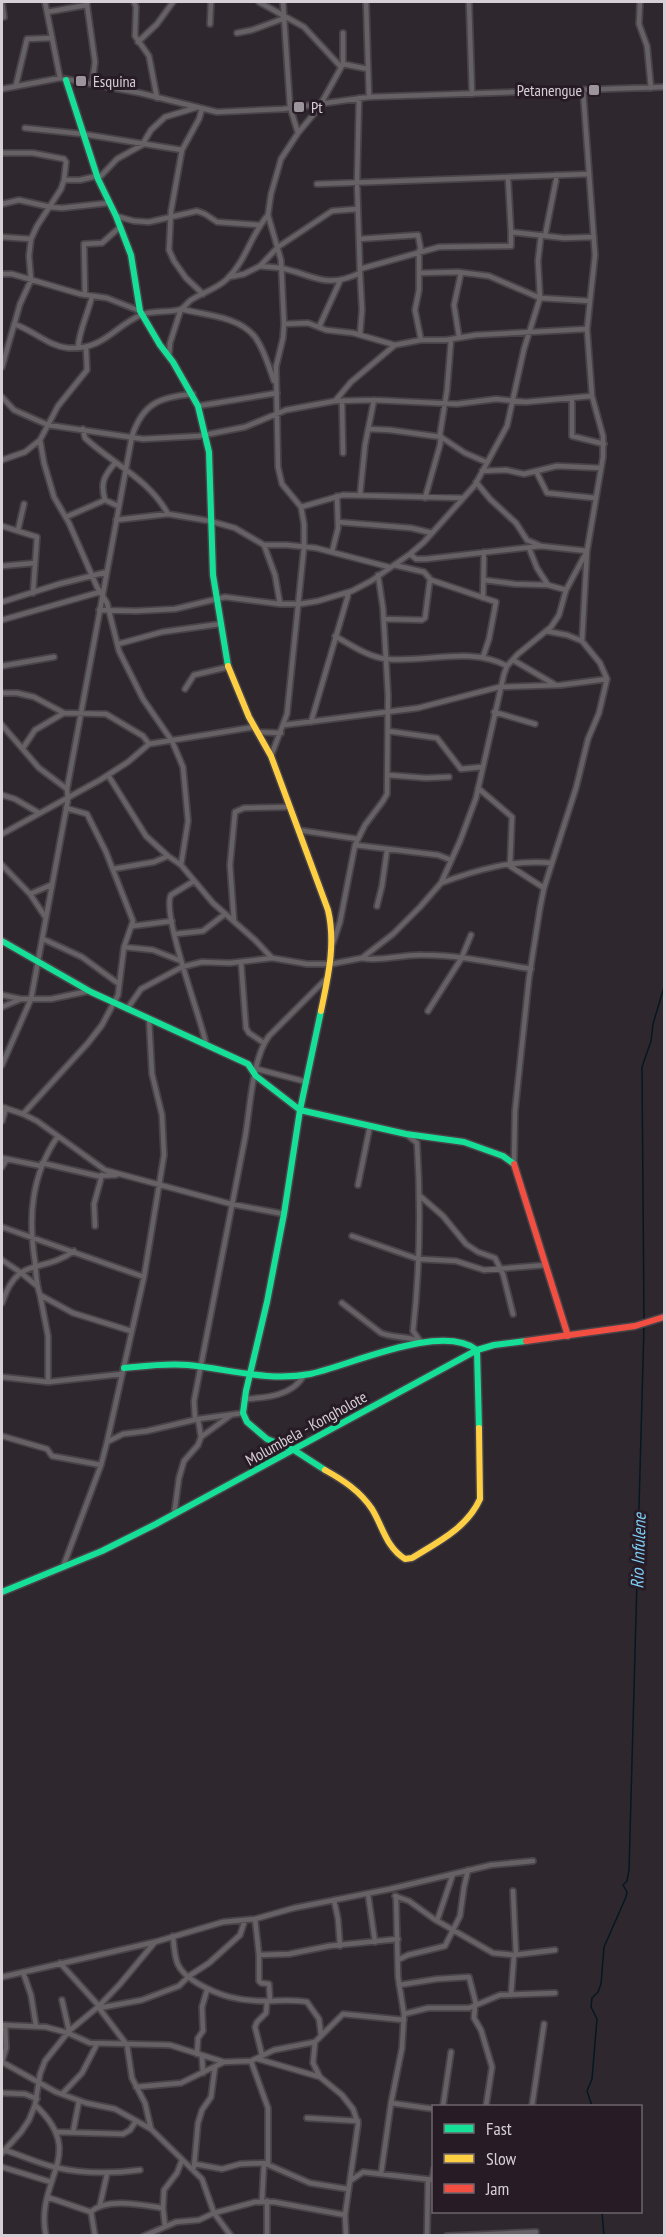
<svg xmlns="http://www.w3.org/2000/svg" width="666" height="2237" viewBox="0 0 666 2237" font-family="'PT Sans Narrow',sans-serif">
<style>
.lines{fill:none;stroke-linecap:round;stroke-linejoin:round}
.stream{stroke:#041722;stroke-width:1.5}
.street-casing{stroke:#484348;stroke-width:8}
.fast-casing{stroke:#484348;stroke-width:9}
.slow-casing{stroke:#484348;stroke-width:9}
.jam-casing{stroke:#484348;stroke-width:9}
.street{stroke:#666165;stroke-width:4.5}
.fast{stroke:#16e098;stroke-width:6}
.slow{stroke:#ffcf43;stroke-width:6}
.jam{stroke:#f24e42;stroke-width:6}
.poi-dot{fill:#9c959b;stroke:#271c26;stroke-width:2}
.labels{text-anchor:middle;dominant-baseline:central;stroke-width:6;stroke-linejoin:round;paint-order:stroke}
.poi-label{font-size:16px;fill:#d7cfd6;stroke:#271c26;text-anchor:start}
.street-label{font-size:16px;fill:#d7cfd6;stroke:#271c26}
.water-label{font-size:18px;font-style:italic;fill:#7ecef6;stroke:#271c26}
</style>
<rect width="100%" height="100%" fill="#2e282e"/>
<g class="lines">
<path class="stream" d="M644,1321L642,1067L651,1041L653,1024L664,987
M592,2106L587,2091L592,2079L597,2019L591,2007L592,1998L598,1992L601,1984L604,1947L626,1897L627,1892L623,1885L627,1881L629,1870L644,1326
M602,2212L604,2236"/>
<defs>
<path id="street" d="M2,2L4,17
M45,2L60,78
M134,2L136,7L135,36L149,56L157,98
M259,2L304,27L341,67
M366,2L369,97
M469,2L472,94
M640,2L639,24L647,46L651,88
M87,5L95,62L92,84
M47,12L87,5V2
M210,24L211,2
M237,33L252,30L285,18
M138,42L157,24L173,2
M343,64L368,69
M16,85L27,39L52,38
M2,89L60,78L140,93L217,112L283,109L369,97L664,87
M202,109L199,119L182,150L171,211L169,250L174,261L186,278L203,294
M25,128L83,134L182,150
M298,133L318,109L343,64V33
M2,153H33L64,159L66,162L64,180L61,189L37,226L31,239L29,256L31,280L20,304L2,367
M508,178L511,232
M98,179L117,159L142,145L151,130L165,117L195,108
M64,180H80L97,176
M317,184L589,174
M2,204L19,200L50,207L62,208L108,203
M116,216L134,221L149,222L197,211L205,214L217,222L259,225
M545,236L557,175
M2,237L31,239
M359,239L418,235L421,251
M419,251V290L415,310L421,340
M260,266C266,267 273,267 280,268C313,274 324,290 360,273L357,182L359,98
M360,269L439,247L511,246V232L564,238L594,237
M420,273L458,272L489,276L540,298L590,301
M2,274H12L80,294L107,298L140,311
M229,277L244,274L260,266L278,247L332,211L357,209
M85,295L84,244L102,243L120,227
M14,324C33,330 48,346 68,348C104,350 113,327 141,315C152,310 173,313 181,309C184,308 188,302 191,300C203,292 217,289 227,279C246,261 251,234 268,215
M284,324L308,323L326,330L353,333L395,345
M319,327L340,281
M360,334L362,310L360,273
M459,337L454,305L461,273
M451,340L447,390L440,434L441,437L465,453L486,462
M78,348C79,330 88,314 92,296
M169,356L170,343L181,309C204,315 239,316 255,337C264,349 269,367 274,381
M2,397L14,410L48,425L143,439L199,436L245,427L286,410L335,401L351,382L395,345L421,340H446L476,335L587,329
M572,398V436L604,444
M335,401L374,400L457,404L496,399L526,402L592,396
M342,401L343,453
M198,406L277,393
M83,429L85,438C113,464 149,479 168,514
M368,429L390,430L441,437L440,445L425,498
M40,440L44,463L54,497L69,523L97,587L107,603L119,651L143,699L172,741L183,767L188,821L181,865
M2,460L25,452L40,440L58,406L87,370L86,348
M115,463C104,476 100,483 105,500L118,506
M482,471L506,470L524,474L557,466L601,468
M537,473L547,493L595,498
M476,482L490,499L516,523L527,540L541,546L587,551L582,641
M360,495L365,445L374,400
M301,507L343,495L463,498
M66,517L105,500
M116,520L168,514L210,521L235,528L264,545H287L316,548L389,567
M338,522L411,528L432,533
M2,526L37,537L33,593
M18,530L24,504
M264,545L275,575L280,604
M529,548L537,568L548,585
M332,552L338,528L337,496
M410,554L416,559H426L541,546
M394,565L424,572L431,580L496,602L489,639L483,657
M2,566L35,563
M484,580L515,584L548,585L566,590
M483,598L484,552
M2,602L59,584L107,572
M99,610L136,611L175,609L225,597L280,604H300L318,601L352,591L371,581L410,554L424,542L475,485L507,426L524,349L540,298L538,261L541,235
M384,619L422,620L425,618L430,579
M2,620L100,592
M335,636C351,645 368,657 387,659C427,663 470,646 507,666
M118,644L162,632L220,624
M513,660L554,684
M2,666L54,657
M185,689L194,675L228,667
M2,693H17L34,697L64,713L106,714L143,736L149,744
M494,712L535,724
M311,722L349,592
M2,725L39,768L67,789
M284,725L418,708L499,687L561,685L607,679
M388,731L437,738L461,769L482,767
M257,732L281,733
M23,748L35,730L64,713
M271,756L287,714L304,547V524L301,507L282,484L278,467L276,367L283,338L284,324L281,260L268,215L271,194L281,159L298,133L290,107L283,2
M108,775L146,836L168,856L181,865L213,903L255,940L272,958
M388,775L426,778L449,777
M478,788L512,817L510,866L544,888
M2,795L15,799L39,813
M298,830L358,839
M2,834L100,780L128,762L149,744L254,727
M355,845L438,855L451,860
M2,865L30,894L46,918
M113,869L154,862L168,856
M194,881L171,895C161,913 201,1018 206,1044
M441,883C476,870 514,859 552,863
M30,894L51,885
M377,906L382,886L387,850
M234,921L230,865L235,812L244,808L290,807
M133,926L172,921
M175,934L203,931L225,914
M43,939L82,957L119,984
M333,943L340,922L355,845L365,825L383,801L387,794L388,695L383,608L378,575
M124,947L153,950L181,961
M362,958C382,962 402,954 423,955C459,955 495,963 531,969
M241,962L246,1028L249,1033L264,1043
M2,995L21,999
M2,1007L21,999H51L89,991
M127,1009L141,989L182,967L202,962L230,963L272,958L307,964H331L362,958L393,934L420,907L441,883L460,841L476,798L504,674L507,666L518,654L551,627L559,615L566,590L587,551L603,457V436L592,396L587,329L595,255L583,90
M428,1011L461,959L471,935
M2,1065L31,999L68,799L67,789L132,436C143,403 160,397 193,394
M257,1069L307,1082
M2,1107L23,1114L37,1121L105,1170L231,1204L284,1214
M23,1114L88,1043L102,1025L118,995L124,947L133,921L106,852L87,814L66,808
M2,1121L6,1108
M406,1134L417,1143C421,1206 420,1268 413,1331L421,1342
M58,1136C31,1175 28,1217 35,1262C36,1274 36,1284 40,1295L73,1313L131,1331
M2,1158L41,1166
M42,1163L98,1176L116,1175
M514,1163L515,1111L529,978L540,908L544,888L576,788L588,739L599,713L607,679L600,663L582,641L567,635L546,631
M2,1167L7,1159
M358,1185L370,1126
M420,1196L443,1216L466,1244L478,1252L495,1258L503,1274L513,1314
M95,1226L94,1204L102,1175
M2,1227L144,1277
M352,1236L418,1259L456,1261L484,1270L546,1265
M2,1260L20,1272L37,1286
M40,1295L48,1336V1382
M2,1303C18,1254 41,1275 74,1251
M342,1303L381,1333C393,1338 406,1336 419,1341
M2,1377L48,1382L122,1374
M244,1399C265,1398 293,1396 304,1375
M195,1419L194,1401C211,1313 228,1226 245,1138C250,1110 252,1058 269,1036L328,977
M198,1419L201,1437
M2,1436L47,1449L52,1456L101,1465
M107,1442L123,1434L147,1431L198,1419L243,1413
M174,1515L179,1478L184,1461L198,1445L201,1437L231,1415
M63,1567L101,1465L107,1442L144,1277L164,1155L162,1115L152,1074L149,1019
M513,1891L516,1955
M368,1894L375,1942
M395,1896L409,1901L434,1919L493,1953L514,1955L555,1950
M334,1900L338,1919L340,1946
M255,1919L259,1955V1981L261,1983L269,1984L270,2000
M437,1921L453,1874
M173,1936C175,1960 175,1970 197,1983C219,1996 239,2001 264,2001C278,2001 293,1999 307,2002L319,2019L321,2034
M259,1955L289,1954L329,1946L398,1939
M398,1960L408,1955L445,1946L460,1916L464,1887L468,1870
M60,1963L99,2006
M23,1972L31,1995L36,2026
M2,1977L155,1942L223,1922L255,1919L294,1908L390,1889L491,1865L533,1861
M399,1985L437,1979L469,1977L476,2004
M511,1995L514,1955
M62,2000L69,2031
M475,2005L474,2018L481,2030L492,2067L486,2106
M99,2006V2008L142,2000L179,1986L189,1976L209,1963L240,1935L245,1920
M99,2008L127,2045L132,2078L145,2103L151,2129
M404,2014L428,2008H469L500,1995L555,1993
M2,2025L46,2027L68,2033L90,2043L170,2045L224,2062
M315,2042L313,2063L320,2077
M197,2054L198,2038L203,2031L202,2007L207,1990
M262,2055L255,2027L257,2022L266,2013L267,2001
M202,2057L203,2073
M258,2059L320,2077L342,2095L353,2109L358,2124L345,2215L346,2236
M251,2061L268,2108V2164
M2,2062L56,2092L86,2103L115,2109L151,2129L202,2179L214,2213L231,2236
M2,2062L6,2048L5,2025
M136,2087L181,2083L224,2062L251,2061L274,2050L315,2042L343,2014L404,2020
M2,2093L25,2094L37,2099
M62,2094L82,2073L97,2044
M391,2103L434,2109
M35,2105C89,2155 34,2178 46,2236
M443,2106L451,2052
M532,2106L544,2024
M307,2118L358,2121
M57,2132L123,2134L130,2130L136,2121
M73,2132L79,2101
M4,2150C21,2155 37,2163 54,2167C83,2174 111,2174 140,2170
M2,2153L21,2132L29,2120L35,2105L40,2074L45,2061L69,2031L99,2006L120,1984L155,1942
M195,2164L222,2169L240,2164L264,2163L310,2183L348,2189
M2,2167L51,2182
M194,2167L198,2123L202,2110L211,2097L215,2067
M381,2174L391,2103L402,2048L404,2014L398,1977L396,1896
M432,2180L434,2169
M350,2181L363,2172L434,2180
M47,2197L91,2212
M262,2201L264,2163
M100,2205L107,2174
M91,2212C106,2197 143,2205 163,2208
M91,2212L95,2236
M165,2226L163,2208L164,2190L177,2173L182,2160
M144,2236L176,2222L199,2220L214,2213L255,2202H274L345,2215
M267,2236V2201
M427,2236L428,2180
M447,2236L536,2232"/>
<path id="fast" d="M66,80L98,179L116,216L131,255L140,311L160,345L173,362L198,406L209,452L213,575L228,666
M2,941L91,992L248,1064L256,1076L300,1110L406,1134L464,1142L503,1156L514,1164
M321,1011L300,1110L284,1214L267,1302L246,1391L243,1413L247,1422L267,1439L294,1450L325,1470
M124,1368C145,1366 166,1363 188,1365C228,1369 269,1382 310,1374C349,1366 441,1322 477,1350L479,1428
M2,1592L102,1551L156,1524L477,1350L494,1345L526,1341"/>
<path id="slow" d="M228,666L249,717L271,756L328,910C336,944 328,977 321,1011
M325,1470C343,1480 360,1491 372,1509C383,1527 386,1547 405,1559L412,1558C438,1542 467,1528 480,1499L479,1428"/>
<path id="jam" d="M514,1164L568,1336
M526,1341L635,1326L664,1317"/>
</defs>
<use href="#street" class="street-casing"/>
<use href="#fast" class="fast-casing"/>
<use href="#slow" class="slow-casing"/>
<use href="#jam" class="jam-casing"/>
<use href="#street" class="street"/>
<use href="#fast" class="fast"/>
<use href="#slow" class="slow"/>
<use href="#jam" class="jam"/>
</g>
<g class="poi-dot">
<rect x="75" y="75" width="12" height="12" rx="3"/>
<rect x="588" y="84" width="12" height="12" rx="3"/>
<rect x="293" y="101" width="12" height="12" rx="3"/>
</g>
<g class="labels">
<g class="poi-label">
<text x="93" y="81">Esquina</text>
<text x="582" y="90" text-anchor="end">Petanengue</text>
<text x="311" y="107">Pt</text>
</g>
<g class="street-label">
<text transform="translate(306 1428) rotate(-29)">Molumbela - Kongholote</text>
</g>
<g class="water-label">
<text transform="translate(638 1551) rotate(-88)">Rio Infulene</text>
</g>
</g>
<rect width="666" height="2237" fill="none" stroke="#d7cfd6" stroke-width="6"/>
<rect x="432" y="2105" width="210" height="108" fill="#271c26" stroke="#6d646c" stroke-width="1.5"/>
<rect x="444" y="2124" width="30" height="9" fill="#16e098" stroke="#6d646c" stroke-width="1.5"/>
<text x="486" y="2135" font-size="18" fill="#d7cfd6">Fast</text>
<rect x="444" y="2154" width="30" height="9" fill="#ffcf43" stroke="#6d646c" stroke-width="1.5"/>
<text x="486" y="2165" font-size="18" fill="#d7cfd6">Slow</text>
<rect x="444" y="2184" width="30" height="9" fill="#f24e42" stroke="#6d646c" stroke-width="1.5"/>
<text x="486" y="2195" font-size="18" fill="#d7cfd6">Jam</text>
</svg>
